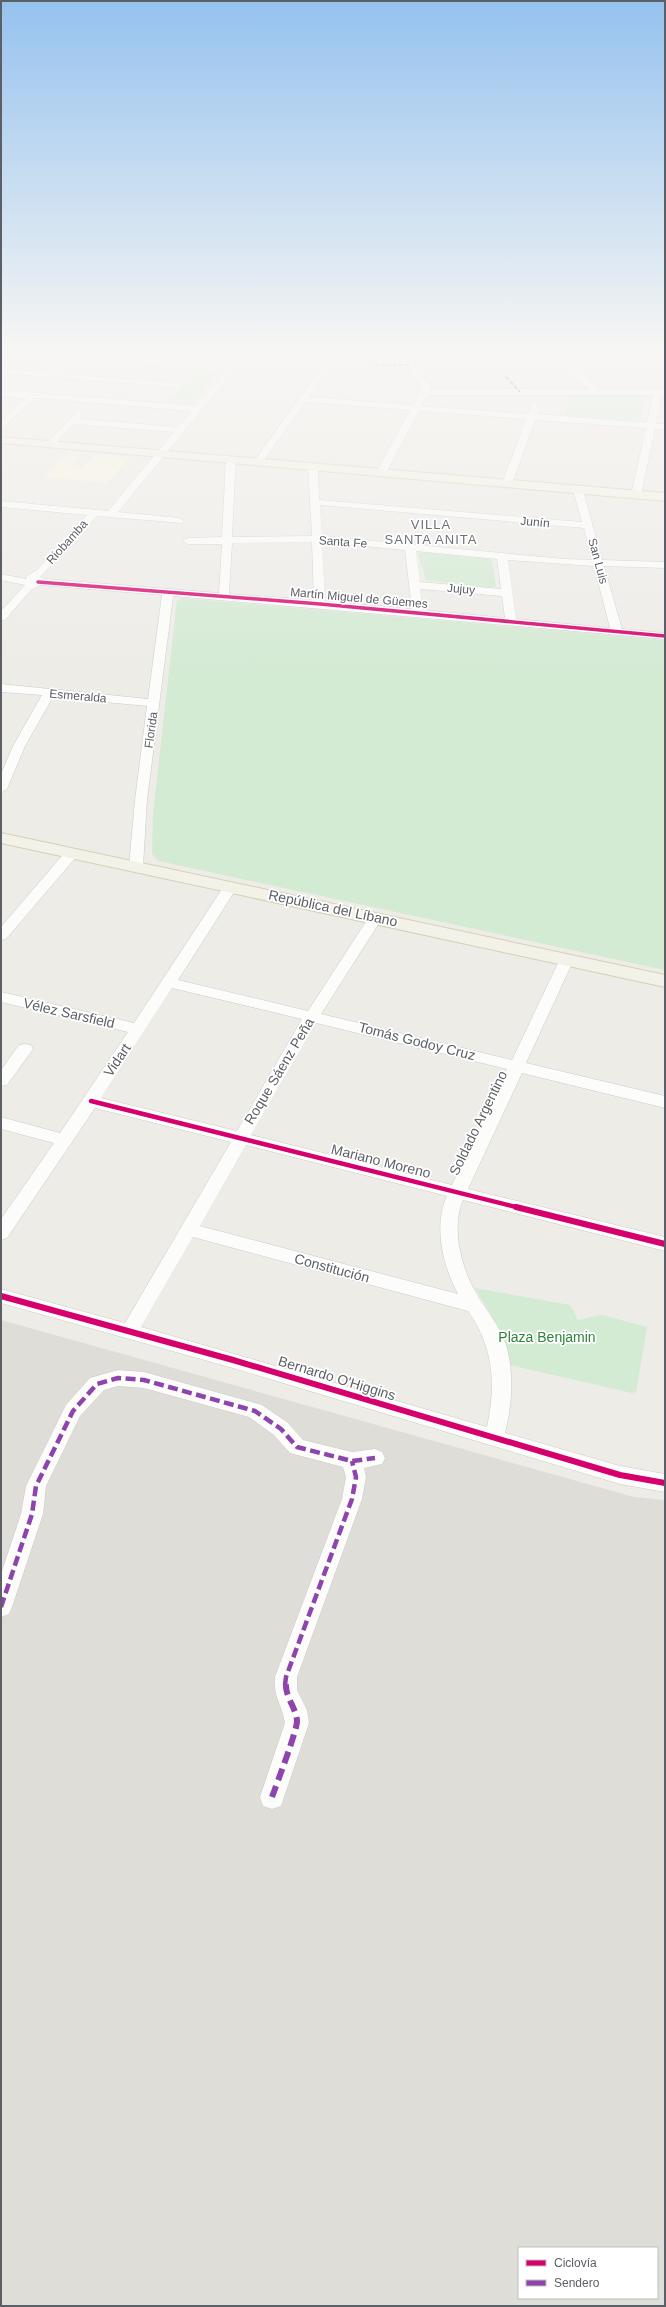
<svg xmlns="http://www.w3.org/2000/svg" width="666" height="2307" viewBox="0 0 666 2307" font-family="Helvetica,sans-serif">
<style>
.commercial{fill:#f7f4df}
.industrial{fill:#deddd8;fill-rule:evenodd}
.education{fill:#dedcd5}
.green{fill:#d3ead3}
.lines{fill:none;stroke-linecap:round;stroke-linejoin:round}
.minor-casing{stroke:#cacac9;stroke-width:1}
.major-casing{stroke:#d6d0b3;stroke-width:2}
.minor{fill:#fcfcfb;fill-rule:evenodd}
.major{fill:#f3f2e8;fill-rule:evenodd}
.quiet-far2{stroke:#8e44ad;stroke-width:2;stroke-dasharray:4 2;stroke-linecap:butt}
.quiet-far1{stroke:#8e44ad;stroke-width:4.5;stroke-dasharray:10 4.5;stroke-linecap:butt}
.quiet{stroke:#8e44ad;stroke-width:6;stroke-dasharray:12 6;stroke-linecap:butt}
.cycleway-far2-casing{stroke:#fff;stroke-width:5}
.cycleway-far1-casing{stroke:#fff;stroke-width:7}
.cycleway-casing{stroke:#fff;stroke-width:8}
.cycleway-far2{stroke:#d6006c;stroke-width:3.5}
.cycleway-far1{stroke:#d6006c;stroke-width:4.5}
.cycleway{stroke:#d6006c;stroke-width:6}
.labels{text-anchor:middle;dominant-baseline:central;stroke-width:3.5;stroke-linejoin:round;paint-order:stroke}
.far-street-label{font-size:12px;fill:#5c5f66;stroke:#fff}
.far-neighbourhood-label{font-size:13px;letter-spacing:1px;fill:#6d7178;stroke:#fff}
.street-label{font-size:14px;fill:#5c5f66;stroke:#fff}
.park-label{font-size:14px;fill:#2d833a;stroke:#fff}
</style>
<rect width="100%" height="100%" fill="#edece7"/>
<path class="commercial" d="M69,451L82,453L69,467L82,468L96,454L130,457L107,483L44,477Z"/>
<path class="industrial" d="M1,1320L634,1497L665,1500V2306H1ZM519,2248H657V2298H519Z"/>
<path class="education" d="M1,353L38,356L42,358L31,367L24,369L1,367Z"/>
<path class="green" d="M202,369L219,371L192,404L169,402L198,370Z
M642,394L645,396L640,421L564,416L570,395Z
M422,552L489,559L492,560L496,586L490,588L426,580L418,554Z
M182,598L665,640V970L159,861L152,854L153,814L177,600Z
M475,1288L570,1305L578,1320L602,1315L647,1327L636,1392L632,1393L510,1365L498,1326Z"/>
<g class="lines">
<defs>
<path id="minor" d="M4,351H35L230,365L242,351H250L118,512L179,518L184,521L182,523L97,516L40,577L45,579L219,593L222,544H188L183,541L188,538L222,537L226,460L231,457L236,460L232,537L312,536L308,467L313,464L318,467L319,500L582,522L573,490L578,487L583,490L602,560L665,562V568L604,566L622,629L665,633V639L173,596L147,800L143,866L141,869H131L129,866L135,800L147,706L53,697L25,746L7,789L1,793V774L13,746L42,695L1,692V684L148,699L162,595L40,585L31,590L5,620L1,621V611L25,585L1,580V574L26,579L27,576L37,570L87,515L1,507V501L108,511L174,432L74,424L53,446H47V442L79,411L83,414L79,419L178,427L192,411L35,398L1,429V421L26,398L1,396V390L196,406L226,370L8,353ZM320,505L584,528L592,560L564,559L322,536ZM312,542L314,600L229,594L232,543ZM322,542L405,550L412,609L325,601ZM416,551L497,559L501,589L420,582ZM508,560L594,566L610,628L516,619ZM420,589L502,596L505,618L423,610Z
M267,351H281L277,353Z
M333,351H341L340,353L656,352H659V356L562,357L598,389H665V395H662L656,424H665V430L655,429L641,495L636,498L631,495L646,428L535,420L512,484L507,487L502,484L526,419L419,411L386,473L381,476L376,473L410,410L305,402L261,464H255V460ZM336,357H399L423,387L413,405L309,397ZM407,357H553L588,389H430V385ZM427,395H653L647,423L537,414L539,407L535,404L532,405L528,414L421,406Z
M1,369L178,383L182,385L178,387L1,373Z
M72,849L77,850L79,853L77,856L6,939L1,940V927L67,850Z
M231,882L238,886L178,980L308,1011L371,914L376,913L383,917L321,1014L512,1060L560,959L562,956H572L574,959L526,1063L665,1096V1108L522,1073L468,1189L665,1237V1251L463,1200C451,1226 461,1267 475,1291C485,1310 501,1326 507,1348C514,1376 512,1405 505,1433L620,1466L665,1474V1492L620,1484L233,1368L1,1303V1289L125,1323L231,1142L95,1108L7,1238L1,1240V1219L54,1143L1,1129V1117L60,1133L128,1032L1,1002V992L134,1023L224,886ZM172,988L302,1019L237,1131L101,1098ZM316,1023L507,1069L452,1185L251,1135ZM246,1145L447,1196C433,1226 443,1266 458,1294L200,1226ZM193,1237L468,1311C494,1348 496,1384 487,1427L141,1327Z
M25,1044L31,1045L33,1049L7,1085L1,1086V1070L19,1045Z
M118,1370L144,1372L255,1403L262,1405L288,1423L303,1440L352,1452L375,1449L382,1452L385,1458L382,1464L364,1468L366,1477L362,1499L297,1677V1690L307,1710L309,1723L281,1806L272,1809L263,1806L260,1797L285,1723C282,1704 273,1697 275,1677L342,1499L346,1477L343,1467L290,1453L274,1435L249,1417L144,1388L118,1386L104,1390L80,1416L46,1486L43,1514L12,1607L9,1614L1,1617V1574L21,1514L26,1486L66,1405L90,1378Z"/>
<path id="major" d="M1,437L665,493V501L1,443Z
M1,833L665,975V987L1,843Z"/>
</defs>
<use href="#minor" class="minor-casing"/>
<use href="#major" class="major-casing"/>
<use href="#minor" class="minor"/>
<use href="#major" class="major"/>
<path class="quiet-far2" d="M375,365H409
M506,377L520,392"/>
<path class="quiet-far1" d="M1,1607L32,1514L36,1486L73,1411L97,1384L118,1378L144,1380L255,1411L281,1429L297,1447L352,1461L375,1458
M285,1685L286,1677L352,1499L356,1477L352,1461"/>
<path class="quiet" d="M272,1797C277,1783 297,1731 297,1721C296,1707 285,1697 286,1684"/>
<defs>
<path id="cycleway-far2" d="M38,582L320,604L665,636"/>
<path id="cycleway-far1" d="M91,1101L520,1208"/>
<path id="cycleway" d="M516,1207L665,1244
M1,1296L233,1360L620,1475L665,1483"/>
</defs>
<use href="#cycleway-far2" class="cycleway-far2-casing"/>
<use href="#cycleway-far1" class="cycleway-far1-casing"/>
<use href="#cycleway" class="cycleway-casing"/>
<use href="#cycleway-far2" class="cycleway-far2"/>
<use href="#cycleway-far1" class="cycleway-far1"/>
<use href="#cycleway" class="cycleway"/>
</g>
<linearGradient id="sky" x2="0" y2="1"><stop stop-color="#95c2ee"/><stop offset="0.52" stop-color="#f7f6f4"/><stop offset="1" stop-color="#f7f6f4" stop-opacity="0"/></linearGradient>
<rect width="666" height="674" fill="url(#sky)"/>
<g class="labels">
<g class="far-street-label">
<text transform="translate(535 522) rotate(5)">Junín</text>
<text transform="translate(67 542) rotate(-48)">Riobamba</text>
<text transform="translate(343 542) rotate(4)">Santa Fe</text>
<text transform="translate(598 561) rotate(75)">San Luis</text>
<text transform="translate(461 589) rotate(5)">Jujuy</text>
<text transform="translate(359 598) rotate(5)">Martín Miguel de Güemes</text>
<text transform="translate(78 696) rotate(5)">Esmeralda</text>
<text transform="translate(151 730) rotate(-82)">Florida</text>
</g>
<g class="far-neighbourhood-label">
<text x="431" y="524">VILLA<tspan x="431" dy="15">SANTA ANITA</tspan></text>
</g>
<g class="street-label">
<text transform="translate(333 908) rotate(12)">República del Líbano</text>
<text transform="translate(69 1013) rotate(13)">Vélez Sarsfield</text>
<text transform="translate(417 1041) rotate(14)">Tomás Godoy Cruz</text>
<text transform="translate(117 1060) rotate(-56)">Vidart</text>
<text transform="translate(279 1071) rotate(-59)">Roque Sáenz Peña</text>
<text transform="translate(478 1123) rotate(-64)">Soldado Argentino</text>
<text transform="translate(381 1161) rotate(14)">Mariano Moreno</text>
<text transform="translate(332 1268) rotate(15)">Constitución</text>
<text transform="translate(337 1378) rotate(17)">Bernardo O'Higgins</text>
</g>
<g class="park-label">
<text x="547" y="1337">Plaza Benjamin</text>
</g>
</g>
<rect width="666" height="2307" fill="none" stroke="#5c5f66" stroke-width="4"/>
<rect x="518" y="2247" width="140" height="52" fill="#ffffff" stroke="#bebfc2"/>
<rect x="526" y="2260" width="20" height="6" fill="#d6006c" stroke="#bebfc2"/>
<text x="554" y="2267" font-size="12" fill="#5c5f66">Ciclovía</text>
<rect x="526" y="2280" width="20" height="6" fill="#8e44ad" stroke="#bebfc2"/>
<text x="554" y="2287" font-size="12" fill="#5c5f66">Sendero</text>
</svg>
